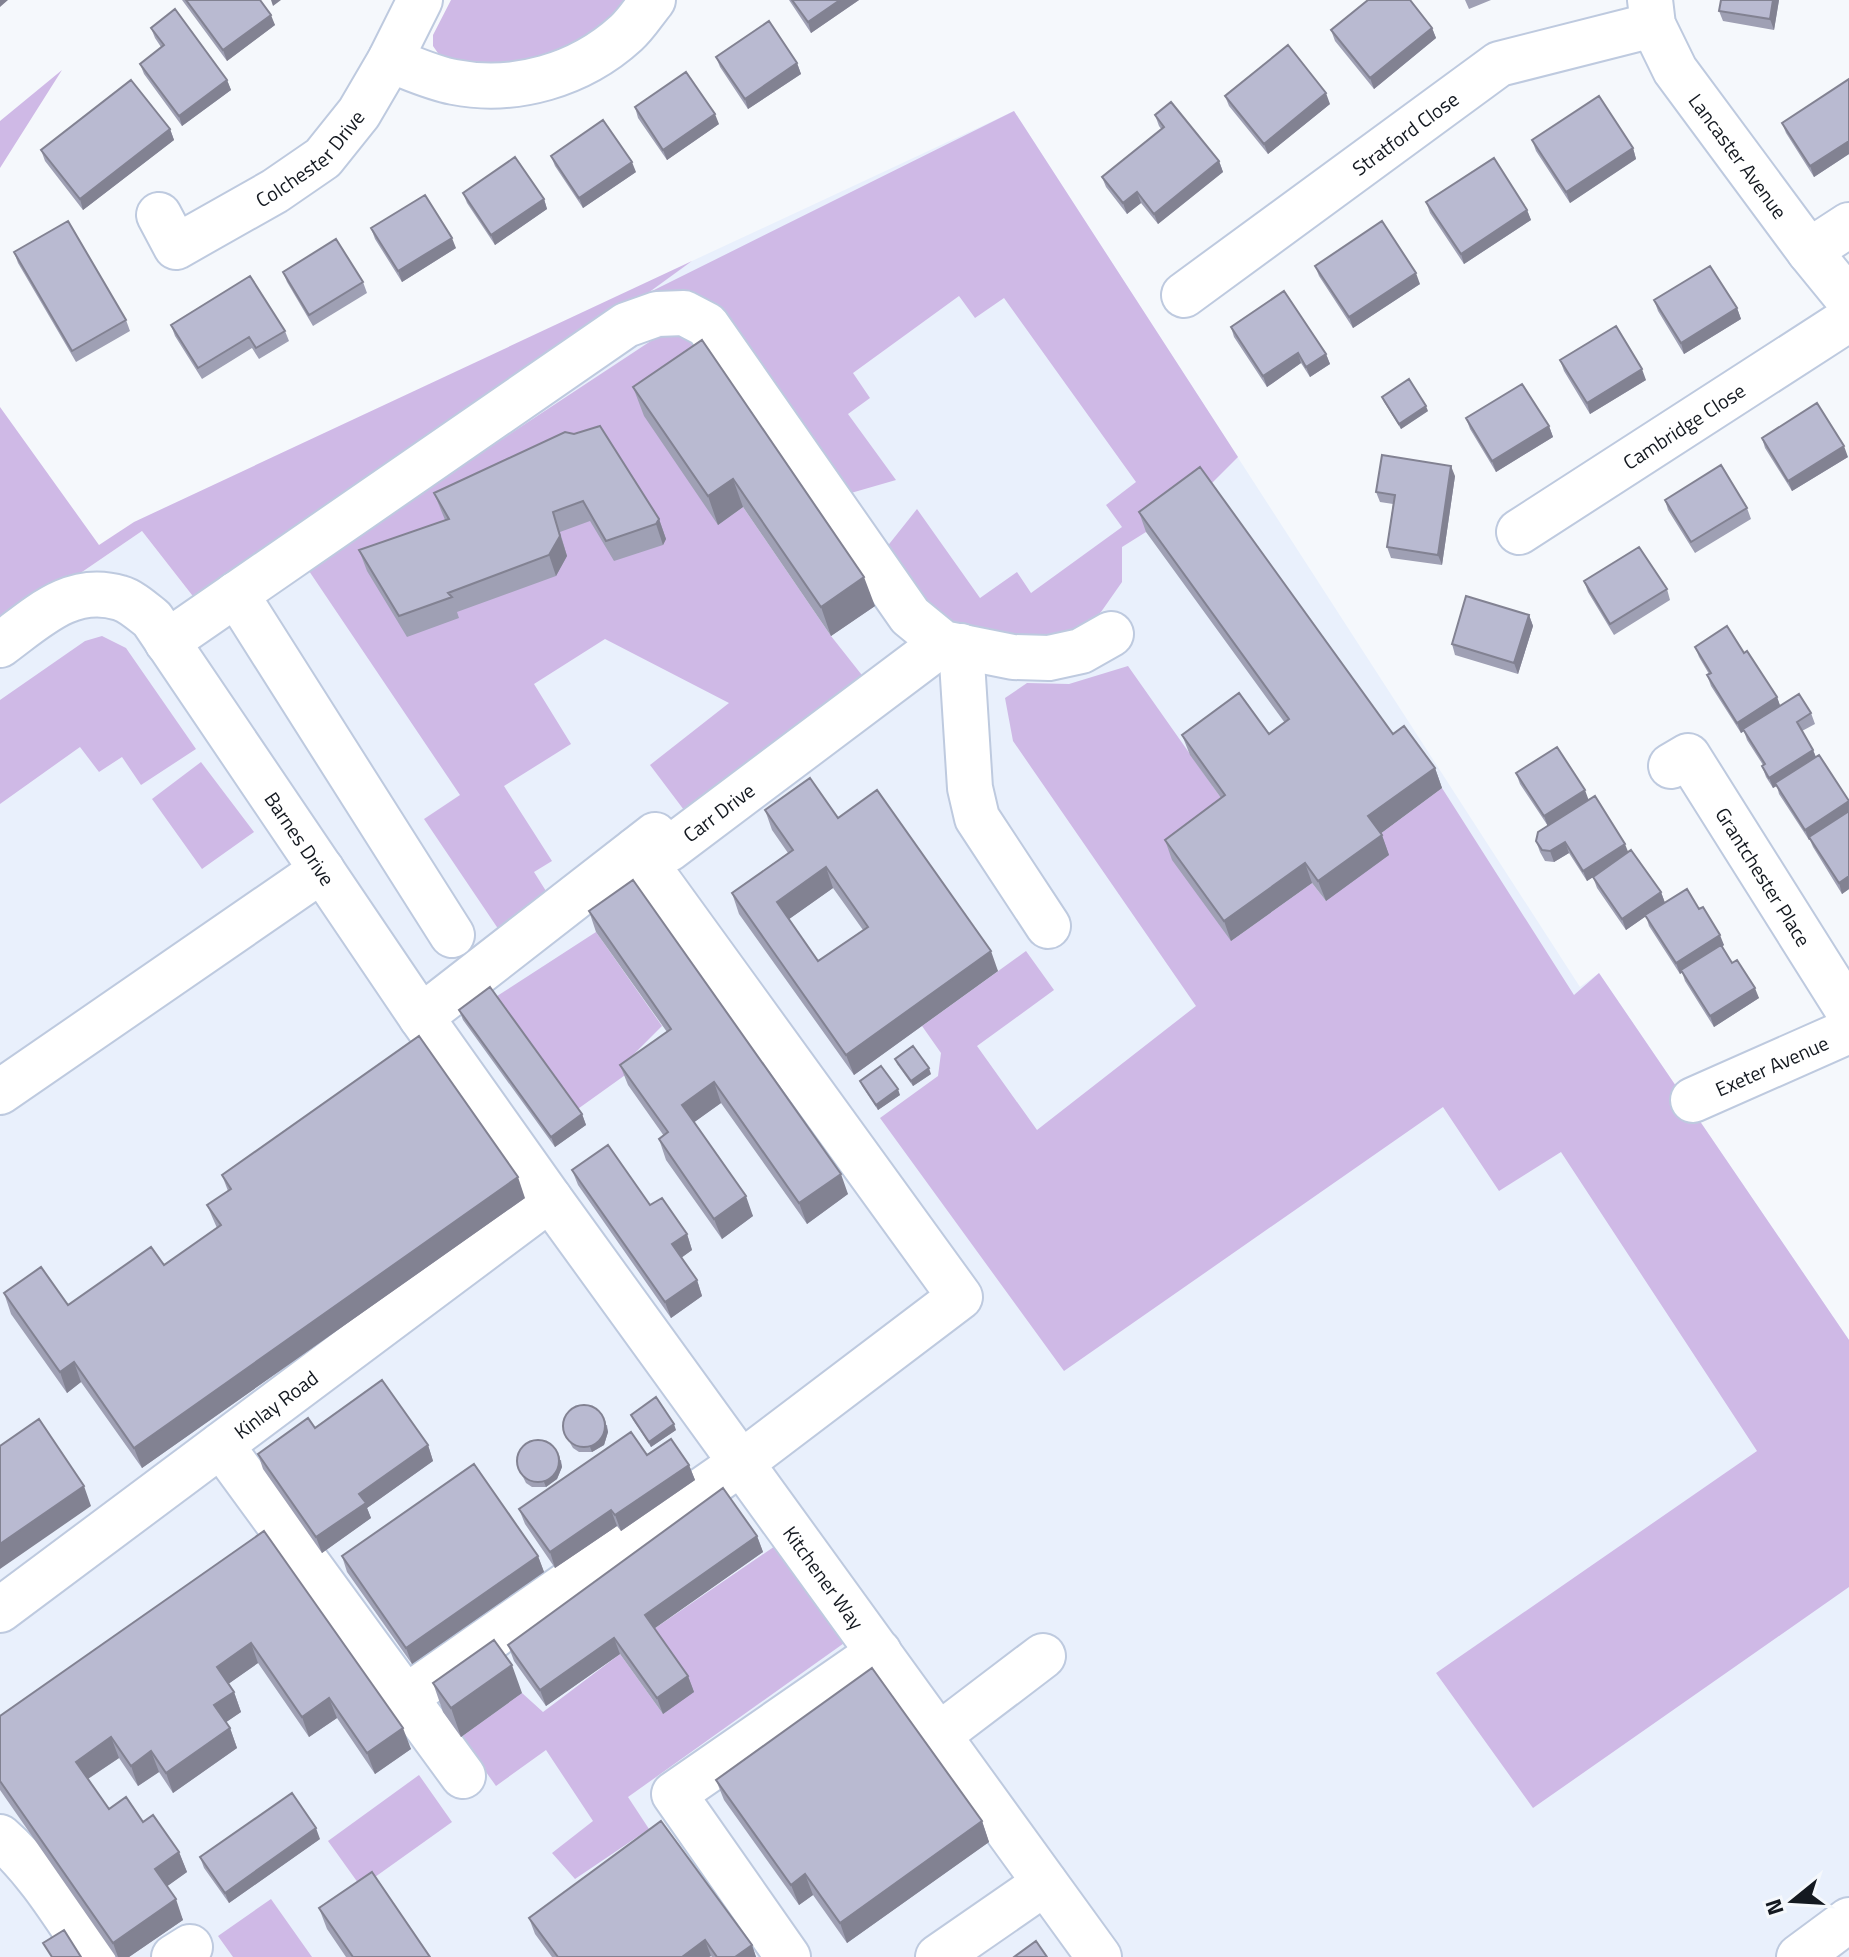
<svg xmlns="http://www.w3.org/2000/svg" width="1849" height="1957" viewBox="0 0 1849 1957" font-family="'Titillium Web',sans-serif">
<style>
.built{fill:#e9f0fc}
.green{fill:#cfb9e6}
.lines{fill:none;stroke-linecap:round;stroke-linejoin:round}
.minor-casing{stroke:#becadf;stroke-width:48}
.minor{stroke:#fff;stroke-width:44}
.wall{fill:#9fa0b4;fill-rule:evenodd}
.shaded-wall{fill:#828292}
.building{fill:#b9bad1;stroke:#828292;stroke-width:2;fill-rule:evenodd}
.labels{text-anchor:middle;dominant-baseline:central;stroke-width:6;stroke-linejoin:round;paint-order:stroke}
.street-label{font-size:20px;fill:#141920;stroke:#f5f8fc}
</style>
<rect width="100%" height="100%" fill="#f5f8fc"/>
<path class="built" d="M1014,111L1580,987L1599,973L1849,1340V1957H0V628L142,531L199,604L692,261Z"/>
<path class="green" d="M451,0H627L607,23L549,60L478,72L440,56L433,46V35Z
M62,70L0,168V169V121Z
M1014,111L1238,457L1207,488L1146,532L1122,547V582L1101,612L1070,638L1027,644L923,615L886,548L917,509L980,598L1017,572L1031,593L1122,527L1106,505L1136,482L1004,298L975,318L959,296L853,373L870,398L848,414L896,480L844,495L703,303L199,604L142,531L0,628V407L99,545L134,522L692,261L648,293Z
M672,327L691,338L713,366L719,524L743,507L831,636L865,679L687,814L650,765L729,703L605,639L534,684L571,744L504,786L552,861L534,872L551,899L503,936L424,819L460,795L307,568Z
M102,636L126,648L196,749L141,785L122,757L99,772L80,747L0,804V700L85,641Z
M1128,666L1233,815L1231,941L1312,883L1326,901L1376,837L1442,788L1574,995L1599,973L1849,1340V1587L1533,1808L1436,1673L1757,1451L1561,1152L1499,1191L1443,1107L1064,1371L880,1118L938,1076L941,1053L922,1026L1026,951L1054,990L977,1046L1037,1130L1196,1006L1013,741L1005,698L1027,683L1069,684Z
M201,762L254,832L202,869L152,799Z
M596,932L662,1026L631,1057L635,1068L575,1111L494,998Z
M778,1544L847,1641L628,1797L649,1829L575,1879L552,1853L593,1821L546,1750L496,1786L461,1737L522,1693L543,1712L620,1654L663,1714L651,1631Z
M419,1775L452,1822L361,1887L328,1841Z
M271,1899L312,1957H233L218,1936Z"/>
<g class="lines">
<defs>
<g id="minor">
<path id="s1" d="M1650,0L1653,25L1675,70L1809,251L1849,300"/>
<path d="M390,60C411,68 432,78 454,82C515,94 580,75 626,33C636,24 644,11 653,0"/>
<path id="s2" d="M159,215L176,247L275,191L323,158L359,113L390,60L420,0"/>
<path d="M1809,251L1849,225"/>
<path id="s3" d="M1184,295L1499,64L1653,25"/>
<path id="s4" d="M1519,532L1849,319"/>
<path d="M236,594L452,935"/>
<path d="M167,642L626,325L657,314L684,313L707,325L910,616L943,643L1013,657L1049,658L1081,651L1111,634"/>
<path id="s5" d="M0,645C37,618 71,583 120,598C131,601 143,612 152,619L421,1017L550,1199L1099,1957"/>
<path d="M961,646L970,788L977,818L1048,926"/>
<path id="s6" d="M1671,766L1688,756L1849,1012"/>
<path id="s7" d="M421,1017L655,835L669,849L943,643"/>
<path d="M0,1092L322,870"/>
<path id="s8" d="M1693,1100L1849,1031"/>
<path d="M221,1445L463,1776"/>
<path id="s9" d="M0,1610L550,1199"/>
<path d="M406,1697L741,1463L960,1297L636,850"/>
<path d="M939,1735L1043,1656"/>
<path d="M0,1837C38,1870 65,1916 93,1957"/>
<path d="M174,1957L190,1947"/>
<path d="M788,1957L674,1794L879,1652"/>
<path d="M938,1957L1045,1883"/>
<path d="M1799,1957L1849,1920"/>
</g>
</defs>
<use href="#minor" class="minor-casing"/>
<use href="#minor" class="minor"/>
</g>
<path class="wall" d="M182,0H260L275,25L227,61Z
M789,0H859L811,33Z
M1465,0H1491L1469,9Z
M1779,0L1774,30L1723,21L1719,11Z
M151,28L227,80L231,90L182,126L144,74L140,64L161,47L155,38Z
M1432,28L1436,38L1374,89L1335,41L1331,30Z
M716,57L797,63L801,74L748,109L720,67Z
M1849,79V154L1814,177L1786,133L1782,123Z
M1225,96L1330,104L1268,154L1229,106Z
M635,107L719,124L667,160L638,118Z
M1155,115L1219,161L1223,172L1158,224L1141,203L1127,214L1106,187L1102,177L1162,130L1159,126Z
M170,129L174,140L83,210L45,161L41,150Z
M1532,140L1633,148L1636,159L1570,203L1536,151Z
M551,156L636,172L583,208L555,166Z
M463,193L544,199L547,209L495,245L467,203Z
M1426,202L1527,210L1531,220L1464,264L1430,213Z
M371,228L456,248L402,282L375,239Z
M14,252L126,320L130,331L76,362L18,263Z
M1315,266L1420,284L1353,328L1319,276Z
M283,272L363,282L367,293L313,326L287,282Z
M1654,300L1737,308L1741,319L1684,354L1658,311Z
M171,325L285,331L289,341L259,359L252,348L202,379L175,336Z
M1231,327L1326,354L1330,364L1310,377L1301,363L1267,387L1234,337Z
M1560,360L1646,380L1590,414L1564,371Z
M633,387L875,606L831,636L743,507L718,525L644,416Z
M1382,397L1428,411L1401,429L1384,402Z
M1466,418L1549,426L1553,437L1496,472L1470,429Z
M565,432L659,519L666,539L663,545L614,561L590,521L560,532L567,556L556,576L457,612L459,618L407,637L367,571L359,550L445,520L434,493Z
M1762,438L1848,457L1792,491L1765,448Z
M1455,476L1442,565L1391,558L1387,547L1393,504L1380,502L1376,492Z
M1665,500L1747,508L1751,519L1695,553L1668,510Z
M1139,512L1393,734L1435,768L1442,788L1381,833L1389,855L1326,901L1312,883L1231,941L1172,860L1165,840L1221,798L1190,755L1182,735L1269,734L1285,723L1146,532Z
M1584,581L1667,589L1670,600L1614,635L1588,592Z
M1529,615L1533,626L1518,674L1455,655L1452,644Z
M1695,647L1744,653L1777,697L1780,706L1811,713L1815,724L1802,731L1813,750L1816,757L1849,801V889L1842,894L1813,847L1810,840H1809L1779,794L1777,786L1773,788L1766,777L1762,766L1763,765L1747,740L1744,731L1741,733L1711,686L1707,675L1709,674L1699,657Z
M1516,773L1588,800L1628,852L1661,892L1665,903L1699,909L1724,945L1722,947L1732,963L1759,998L1714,1027L1685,981L1682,972L1680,974L1649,926L1646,916L1626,930L1597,888L1593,877L1587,881L1569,853L1554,862L1545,861L1540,852L1536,841L1548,826L1520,784Z
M765,810L838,818L998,971L854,1075L739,914L732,893L788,853L772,830ZM833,888L863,930L818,961L789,919Z
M589,911L848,1194L807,1224L721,1103L694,1122L753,1216L722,1239L666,1160L659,1139L664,1136L628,1085L620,1065L667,1032L596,932Z
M459,1010L582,1114L586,1125L555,1147L463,1020Z
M895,1059L931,1074L913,1086L897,1064Z
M860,1081L900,1095L878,1110L862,1086Z
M572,1170L650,1205L687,1234L692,1250L681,1258L697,1280L702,1296L671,1318L578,1185Z
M222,1175L525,1198L142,1468L81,1382L67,1393L11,1314L4,1293L68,1305L164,1265L217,1228L207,1205L228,1191Z
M631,1415L676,1430L651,1447L633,1420Z
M607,1425L608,1432L604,1445L592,1452H579L573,1448L563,1431Z
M315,1428L428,1445L433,1461L367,1508L371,1518L322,1553L263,1469L258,1454Z
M647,1455L689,1465L695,1480L621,1531L617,1526L555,1568L525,1524L519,1509Z
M561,1460L562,1467L557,1479L546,1487H532L526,1483L517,1465Z
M264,1531L411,1749L375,1774L337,1718L309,1737L258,1663L228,1684L234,1692L241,1712L226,1722L230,1728L237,1748L173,1793L159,1772L138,1786L119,1758L88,1779L109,1809L143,1822L179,1852L187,1872L167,1886L183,1920L129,1957H116L0,1790V1716Z
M757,1536L763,1552L654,1628L688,1676L694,1692L663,1714L620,1654L546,1706L514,1661L508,1645Z
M342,1556H538L544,1572L412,1664L347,1572Z
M433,1683L522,1693L461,1737L443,1712Z
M716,1780L982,1821L989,1842L847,1943L813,1895L799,1905L724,1800Z
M320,1839L229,1903L204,1868L200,1857Z
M319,1908L430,1957H346L327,1929Z
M529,1918L752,1945L756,1957H712L711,1956L709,1957H552L535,1934Z"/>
<path class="shaded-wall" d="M0,0H8L0,7Z
M271,0H281L273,6Z
M840,0H859L811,33L808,22Z
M1773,0H1779L1774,30L1770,19Z
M271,15L275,25L227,61L223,50Z
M1432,28L1436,38L1374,89L1370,78Z
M797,63L801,74L748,109L745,99Z
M227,80L231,90L182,126L179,116Z
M1326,93L1330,104L1268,154L1264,144Z
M715,114L719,124L667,160L663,150Z
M170,129L174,140L83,210L80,199Z
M1849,141V154L1814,177L1810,166Z
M1633,148L1636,159L1570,203L1566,192Z
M1219,161L1223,172L1158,224L1154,214Z
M632,162L636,172L583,208L579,198Z
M1137,192L1141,203L1127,214L1123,203Z
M544,199L547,209L495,245L491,235Z
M1527,210L1531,220L1464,264L1461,254Z
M452,238L456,248L402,282L398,271Z
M1416,273L1420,284L1353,328L1349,317Z
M1737,308L1741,319L1684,354L1681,343Z
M1298,353L1301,363L1267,387L1263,376Z
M1326,354L1330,364L1310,377L1306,367Z
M1642,369L1646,380L1590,414L1587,403Z
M1426,406L1428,411L1401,429L1399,424Z
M1549,426L1553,437L1496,472L1492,461Z
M1844,446L1848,457L1792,491L1788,481Z
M1451,466L1455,476L1442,565L1438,555Z
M733,479L743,507L718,525L708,496Z
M553,512L567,556L556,576L549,555Z
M659,519L666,539L663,545L656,524Z
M864,577L875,606L831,636L821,607Z
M1529,615L1533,626L1518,674L1514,663Z
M1777,697L1781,708L1741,733L1737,723Z
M1813,750L1817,760L1773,788L1769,778Z
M1435,768L1442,788L1376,837L1368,816Z
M1585,790L1589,801L1548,827L1544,816Z
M1849,801V814L1809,840L1805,830Z
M1382,835L1389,855L1326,901L1318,881Z
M1565,842L1569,853L1554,862L1550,851Z
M1625,844L1629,854L1587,881L1583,871Z
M1305,863L1312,883L1231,941L1224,921Z
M826,867L833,888L785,922L777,902Z
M1849,876V889L1842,894L1839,883Z
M1661,892L1665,903L1626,930L1622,919Z
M1720,935L1724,945L1680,974L1676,963Z
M991,951L998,971L854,1075L846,1055Z
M1755,988L1759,998L1714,1027L1710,1016Z
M929,1068L931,1074L913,1086L911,1081Z
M714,1082L721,1103L689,1126L682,1105Z
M898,1089L900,1095L878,1110L876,1105Z
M582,1114L586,1125L555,1147L551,1137Z
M841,1174L848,1194L807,1224L799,1203Z
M518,1177L525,1198L142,1468L134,1448Z
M746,1196L753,1216L722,1239L714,1219Z
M687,1234L692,1250L678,1260L672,1244Z
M697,1280L702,1296L671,1318L665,1302Z
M74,1362L81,1382L67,1393L60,1372Z
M605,1420L608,1432L604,1445L592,1452L590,1447Z
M674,1424L676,1430L651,1447L649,1442Z
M428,1445L433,1461L367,1508L371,1518L322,1553L316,1537L359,1494Z
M559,1455L562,1467L557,1479L546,1487L544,1482Z
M689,1465L695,1480L621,1531L615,1515Z
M84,1486L91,1506L0,1569V1544Z
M611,1510L617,1526L555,1568L550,1552Z
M757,1536L763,1552L651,1631L645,1615Z
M538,1556L544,1572L412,1664L406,1648Z
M614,1638L620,1654L546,1706L540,1690Z
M251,1643L258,1663L224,1687L217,1667Z
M512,1665L522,1693L461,1737L451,1708Z
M688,1676L694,1692L663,1714L657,1698Z
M234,1692L241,1712L222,1725L214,1705Z
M329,1698L337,1718L309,1737L302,1717Z
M230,1728L237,1748L173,1793L166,1773Z
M403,1728L411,1749L375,1774L367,1753Z
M111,1737L119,1758L83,1782L76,1762Z
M151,1751L159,1772L138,1786L131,1766Z
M982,1821L989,1842L847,1943L840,1923Z
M316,1828L320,1839L229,1903L225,1893Z
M179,1852L187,1872L162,1890L155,1869Z
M805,1874L813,1895L799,1905L791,1885Z
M176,1899L183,1920L129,1957H118L113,1943Z
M705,1940L711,1956L709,1957H682Z
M752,1945L756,1957H735Z"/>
<path class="building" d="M186,0H260L271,15L223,50Z
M792,0H840L808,22Z
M1368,0H1410L1432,28L1370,78L1331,30Z
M1721,0H1773L1770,19L1719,11Z
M175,9L227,80L179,116L140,64L164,45L151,28Z
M769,21L797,63L745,99L716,57Z
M1288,45L1326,93L1264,144L1225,96Z
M686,72L715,114L663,150L635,107Z
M1849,79V141L1810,166L1782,123Z
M131,80L170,129L80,199L41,150Z
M1599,96L1633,148L1566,192L1532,140Z
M1171,102L1219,161L1154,214L1137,192L1123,203L1102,177L1164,127L1155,115Z
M603,120L632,162L579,198L551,156Z
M515,157L544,199L491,235L463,193Z
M1494,158L1527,210L1461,254L1426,202Z
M425,195L452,238L398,271L371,228Z
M68,221L126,320L72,351L14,252Z
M1382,221L1416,273L1349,317L1315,266Z
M336,239L363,282L309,315L283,272Z
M1710,266L1737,308L1681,343L1654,300Z
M250,276L285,331L256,348L249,337L198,368L171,325Z
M1284,291L1326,354L1306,367L1298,353L1263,376L1231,327Z
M1616,326L1642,369L1587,403L1560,360Z
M702,340L864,577L821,607L733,479L708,496L633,387Z
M1409,379L1426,406L1399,424L1382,397Z
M1522,384L1549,426L1492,461L1466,418Z
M1817,403L1844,446L1788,481L1762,438Z
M600,426L659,519L656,524L606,541L583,501L553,512L560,536L549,555L448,593L452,597L399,616L359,550L449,519L434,493L565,432L574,434Z
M1382,455L1451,466L1438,555L1387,547L1395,495L1376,492Z
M1721,465L1747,508L1691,542L1665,500Z
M1200,467L1393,734L1404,726L1435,768L1368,816L1382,835L1318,881L1305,863L1224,921L1165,840L1225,795L1182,735L1239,693L1269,734L1289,719L1139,512Z
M1639,547L1667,589L1610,624L1584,581Z
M1466,596L1529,615L1514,663L1452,644Z
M1727,626L1744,653L1747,651L1777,697L1737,723L1707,675L1711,673L1695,647Z
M1799,694L1811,713L1797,722L1813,750L1769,778L1762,766L1765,764L1743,729Z
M1557,747L1585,790L1544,816L1516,773Z
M1819,755L1849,801L1805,830L1775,783Z
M810,778L838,818L877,790L991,951L846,1055L732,893L793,850L765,810ZM826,867L868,927L818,961L777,902Z
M1595,796L1625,844L1583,871L1565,842L1550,851L1542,850L1536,841L1538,832Z
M1849,811V876L1839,883L1809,837Z
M1631,850L1661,892L1622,919L1593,877Z
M633,880L841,1174L799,1203L714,1082L682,1105L746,1196L714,1219L659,1139L668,1132L620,1065L671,1029L589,911Z
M1687,889L1699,909L1703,907L1720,935L1676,963L1645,915Z
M1721,945L1732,963L1737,960L1755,988L1710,1016L1681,970Z
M490,987L582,1114L551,1137L459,1010Z
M419,1036L518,1177L134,1448L74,1362L60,1372L4,1293L41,1267L68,1305L151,1247L164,1265L221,1225L207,1205L231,1189L222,1175Z
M913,1046L929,1068L911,1081L895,1059Z
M881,1066L898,1089L876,1105L860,1081Z
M608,1145L650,1205L662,1198L687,1234L672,1244L697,1280L665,1302L572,1170Z
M382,1380L428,1445L359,1494L366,1503L316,1537L258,1454L308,1418L315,1428Z
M656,1397L674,1424L649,1442L631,1415Z
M563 1426a21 21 0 1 1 42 0a21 21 0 1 1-42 0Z
M39,1419L84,1486L0,1544V1446Z
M631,1432L647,1455L671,1439L689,1465L615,1515L611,1510L550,1552L519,1509Z
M517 1461a21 21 0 1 1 42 0a21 21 0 1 1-42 0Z
M474,1464L538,1556L406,1648L342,1556Z
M723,1488L757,1536L645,1615L688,1676L657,1698L614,1638L540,1690L508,1645Z
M264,1531L403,1728L367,1753L329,1698L302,1717L251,1643L217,1667L234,1692L214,1705L230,1728L166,1773L151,1751L131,1766L111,1737L76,1762L109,1809L126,1797L143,1822L153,1815L179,1852L155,1869L176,1899L113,1943L0,1781V1716Z
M494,1640L512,1665L451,1708L433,1683Z
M872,1668L982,1821L840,1923L805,1874L791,1885L716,1780Z
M292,1793L316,1828L225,1893L200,1857Z
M661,1821L752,1945L735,1957H717L705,1940L682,1957H558L529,1918Z
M372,1872L430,1957H353L319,1908Z
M64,1930L81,1957H52L43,1943Z
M1036,1941L1047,1957H1014Z"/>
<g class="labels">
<g class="street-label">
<text stroke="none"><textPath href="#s3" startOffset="274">Stratford Close</textPath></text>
<text stroke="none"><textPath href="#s2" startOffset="198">Colchester Drive</textPath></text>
<text stroke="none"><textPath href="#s1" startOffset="182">Lancaster Avenue</textPath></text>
<text stroke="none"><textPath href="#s4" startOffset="196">Cambridge Close</textPath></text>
<text stroke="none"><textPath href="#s7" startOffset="378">Carr Drive</textPath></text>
<text stroke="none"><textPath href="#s5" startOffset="438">Barnes Drive</textPath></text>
<text stroke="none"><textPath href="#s6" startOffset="162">Grantchester Place</textPath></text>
<text stroke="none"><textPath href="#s8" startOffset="86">Exeter Avenue</textPath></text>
<text stroke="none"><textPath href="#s9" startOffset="344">Kinlay Road</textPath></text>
<text stroke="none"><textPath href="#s5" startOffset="1344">Kitchener Way</textPath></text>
</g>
</g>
<g transform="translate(1793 1901) rotate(252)" stroke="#f5f8fc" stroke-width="6" paint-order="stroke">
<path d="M0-6L14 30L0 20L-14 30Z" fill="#141920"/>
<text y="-12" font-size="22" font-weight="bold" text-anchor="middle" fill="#141920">N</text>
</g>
</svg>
